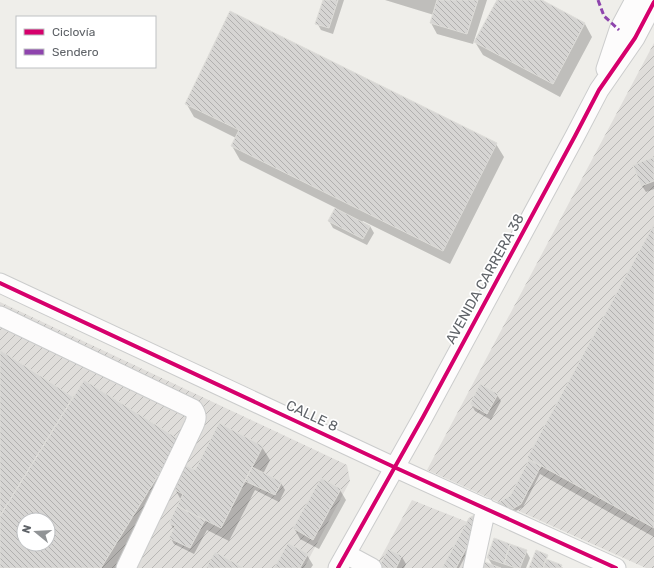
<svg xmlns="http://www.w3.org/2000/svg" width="654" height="568" viewBox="0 0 654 568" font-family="Rubik,sans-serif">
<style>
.industrial{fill:url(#industrial-furrows);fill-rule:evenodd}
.shadow{fill:#0003;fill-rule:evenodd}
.building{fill:url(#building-back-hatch);stroke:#deddd9;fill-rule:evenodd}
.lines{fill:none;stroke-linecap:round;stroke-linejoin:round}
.minor-casing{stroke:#cbcccc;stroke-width:21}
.minor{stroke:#fdfcfc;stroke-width:19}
.quiet{stroke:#8e44ad;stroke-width:3;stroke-dasharray:6 3;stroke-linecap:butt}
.cycleway-casing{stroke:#fff;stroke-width:6}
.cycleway{stroke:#d6006c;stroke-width:4}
.labels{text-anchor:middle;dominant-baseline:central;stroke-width:3.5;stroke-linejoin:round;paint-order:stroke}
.street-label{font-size:14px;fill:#5f6368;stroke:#fff}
</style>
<defs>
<pattern id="industrial-furrows" width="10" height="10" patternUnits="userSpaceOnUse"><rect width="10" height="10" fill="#dfddda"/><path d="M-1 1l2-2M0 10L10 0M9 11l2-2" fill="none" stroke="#b8b7b5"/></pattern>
<pattern id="building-back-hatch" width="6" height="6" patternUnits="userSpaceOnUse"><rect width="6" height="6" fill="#d6d5d3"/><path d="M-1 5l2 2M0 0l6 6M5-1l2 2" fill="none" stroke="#b1b0af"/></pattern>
</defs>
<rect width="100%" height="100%" fill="#efeeea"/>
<path class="industrial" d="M654,43V568H646L427,470Z
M0,302L347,465L350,481L304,568H0ZM24,520H48V544H24Z
M412,500L475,525L465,568H375Z"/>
<path class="shadow" d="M324,0H344L333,34L321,30L317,23Z
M385,0H487L473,44L437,34L431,23L434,15Z
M498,0H540L585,24L592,37L560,97L483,55L475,42Z
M186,103L496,144L504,157L450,264L363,221L362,222L370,226L374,233L367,245L333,228L329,221L336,208L240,160L232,146L236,138L194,117Z
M654,158V189L646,192L642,186Z
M654,226V537L540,474L523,507L478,533L459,568H443L511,497L530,462L528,458Z
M0,351L73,399L187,454L117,568H0ZM24,520H48V544H24Z
M497,395L501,401L491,420L475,411L471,404Z
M262,447L270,460L263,474L281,483L285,490L279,502L255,490L229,541L207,530L194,554L174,544L170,537L174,530L170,523L181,500L175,489L195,472Z
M340,490L346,500L319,549L300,539L294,528Z
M526,551L530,558L526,568H484L493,566L488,558Z
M307,555L313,565L311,568H275Z
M402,557L406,564L404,568H381Z"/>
<path class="building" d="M323,0H338L329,28L315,24Z
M437,0H478L467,34L430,23Z
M497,0H542L585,23L553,84L474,42Z
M230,11L497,143L443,251L231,146L239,130L185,104Z
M654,157V181L641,186L633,165Z
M335,208L370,226L363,239L328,221Z
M654,224V528L527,458Z
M0,350L73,397L0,516Z
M84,380L180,440L101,568H0V516ZM24,520H48V544H24Z
M480,384L498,394L487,414L470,404Z
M219,423L263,446L221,528L177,506L183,494L173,489L185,465L195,470Z
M529,460L541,466L521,504L476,530L456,568H442L469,518L510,496Z
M252,467L282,482L275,495L245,481Z
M321,478L341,489L313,540L293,528Z
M177,506L205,520L190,548L169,538L175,526L169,523Z
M494,538L510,544L504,564L487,558Z
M288,543L308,554L300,568H274Z
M510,544L527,550L520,568H516L504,564Z
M388,549L402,556L396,568H381L379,567Z
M536,550L548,555L543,568H529Z
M215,552L244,568H206Z
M546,559L562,565L561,567L563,568H543Z
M485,562L501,568H483Z"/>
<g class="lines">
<defs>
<path id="minor" d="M606,69L619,30L635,0
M0,283L394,467L616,568
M0,316L193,409C197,415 197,418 194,425L126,568
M346,554L372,568
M338,568L423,417L575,136L599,90L635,38L654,2
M473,568L486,508"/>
</defs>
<use href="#minor" class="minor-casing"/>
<use href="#minor" class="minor"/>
<path class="quiet" d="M598,0L604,16L619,30"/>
<defs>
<path id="cycleway" d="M0,283L394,467L616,568
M338,568L423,417L575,136L599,90L635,38L654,2"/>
</defs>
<use href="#cycleway" class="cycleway-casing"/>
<use href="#cycleway" class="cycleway"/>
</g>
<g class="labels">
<g class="street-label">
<text transform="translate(485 279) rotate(-61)">AVENIDA CARRERA 38</text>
<text transform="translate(312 416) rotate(25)">CALLE 8</text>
</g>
</g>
<rect x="16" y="16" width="140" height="52" fill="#ffffff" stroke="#bfc1c3"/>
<rect x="24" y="29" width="20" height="6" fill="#d6006c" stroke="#bfc1c3"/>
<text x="52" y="36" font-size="12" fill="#5f6368">Ciclovía</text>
<rect x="24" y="49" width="20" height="6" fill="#8e44ad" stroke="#bfc1c3"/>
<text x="52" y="56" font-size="12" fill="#5f6368">Sendero</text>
<g transform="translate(36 532) rotate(288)"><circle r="19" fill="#ffffff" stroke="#bfc1c3"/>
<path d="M0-3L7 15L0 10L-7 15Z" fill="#919496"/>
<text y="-6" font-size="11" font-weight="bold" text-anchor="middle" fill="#5f6368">N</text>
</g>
</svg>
